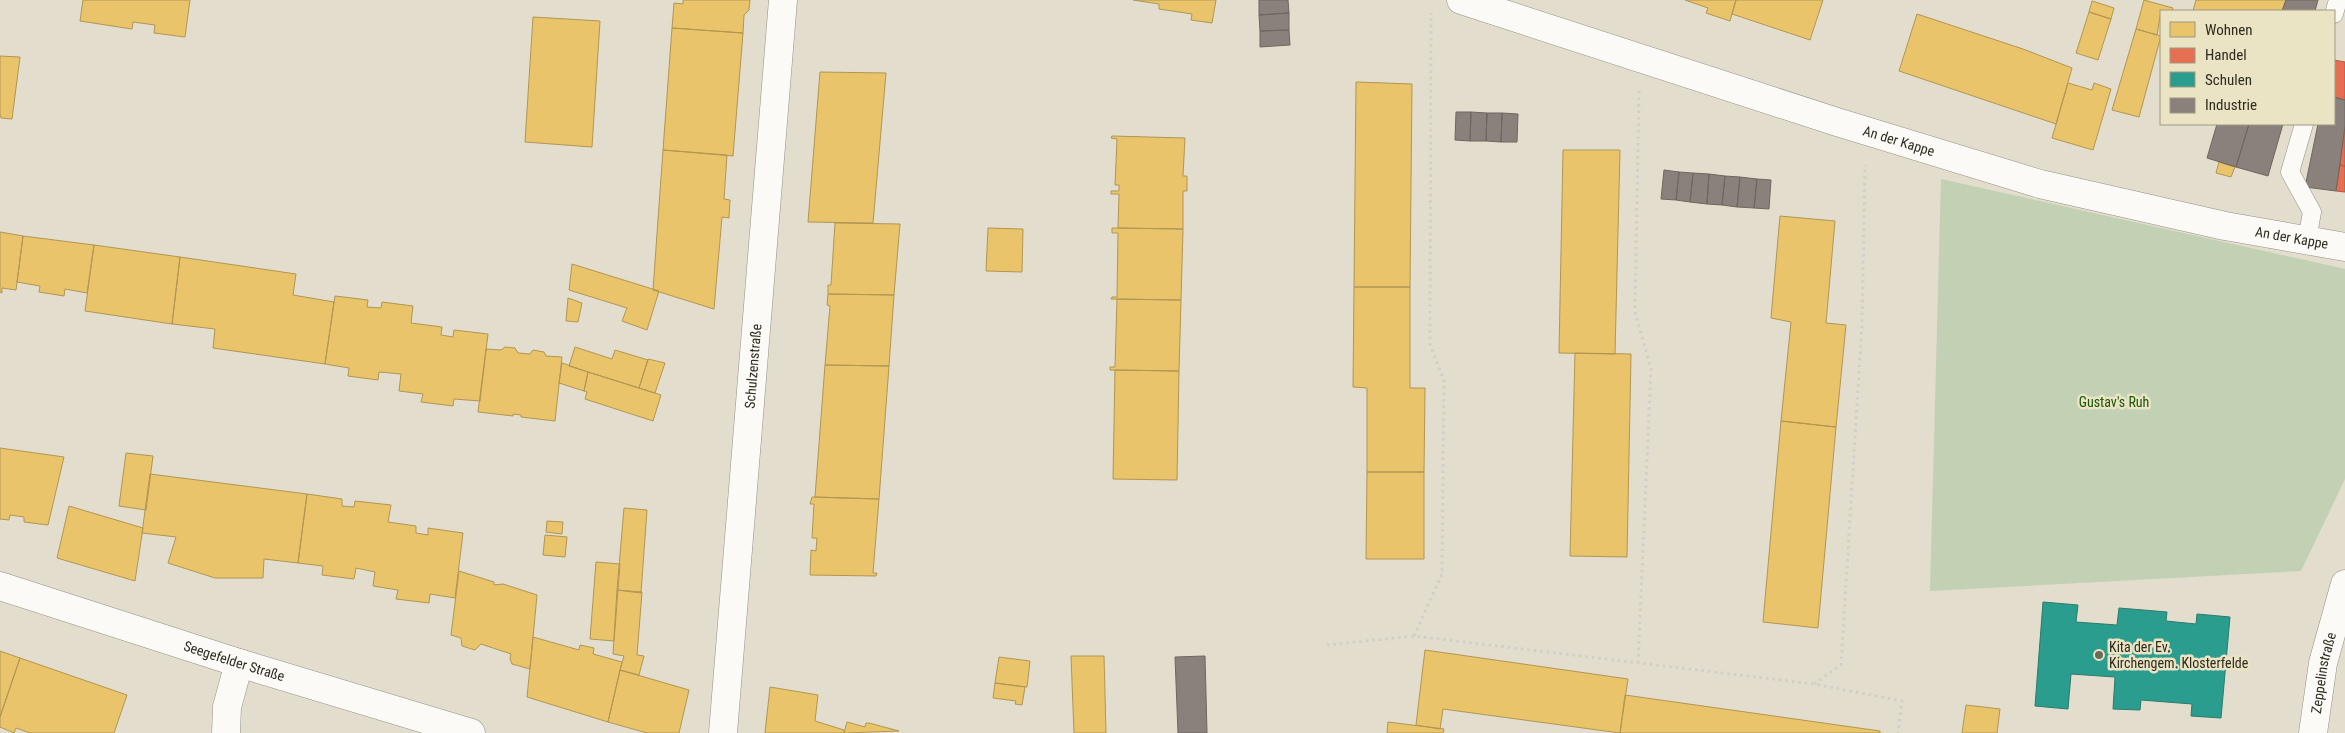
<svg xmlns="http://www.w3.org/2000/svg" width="2345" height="733" viewBox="0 0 2345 733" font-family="'Roboto Condensed',sans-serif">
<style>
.green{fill:#c2d0b4}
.homes{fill:#e9c46a;stroke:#b19654}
.shops{fill:#e76f51;stroke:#b05b42}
.schools{fill:#2a9d8f;stroke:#2b7b6d}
.industry{fill:#8a817c;stroke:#6e6760}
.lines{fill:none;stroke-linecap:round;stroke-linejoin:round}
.lane-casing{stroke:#949184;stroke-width:19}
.street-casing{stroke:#949184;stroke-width:29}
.secondary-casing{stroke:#949184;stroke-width:29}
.path{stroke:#d1cfca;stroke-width:3;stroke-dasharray:2.5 4;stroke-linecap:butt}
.lane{stroke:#fbfaf7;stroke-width:18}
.street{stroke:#fbfaf7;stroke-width:28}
.secondary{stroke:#fbfaf7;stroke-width:28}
.poi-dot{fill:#6d695c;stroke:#eae3c4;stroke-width:2}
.labels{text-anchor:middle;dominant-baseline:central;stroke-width:5;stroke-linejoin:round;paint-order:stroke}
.street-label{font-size:14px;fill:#2e2b1f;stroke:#eae3c4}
.park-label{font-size:14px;fill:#165708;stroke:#eae3c4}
.poi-label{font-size:14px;fill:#2e2b1f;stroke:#eae3c4;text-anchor:start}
</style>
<rect width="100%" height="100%" fill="#e2ddcc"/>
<path class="green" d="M1941,179L2345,269V479L2301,571L1930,591Z"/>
<path class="homes" d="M83,0H190L185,37L154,33L155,25L133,22L132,29L80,21Z
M683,0H750L749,10L744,15L743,33L672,28L674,3L683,4Z
M1133,0H1216L1212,23L1191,20L1192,14L1159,9V4Z
M1685,0H1736L1730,21L1706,13L1708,8Z
M1736,0H1823L1810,40L1732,14Z
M2144,0L2173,8L2172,11H2161L2157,35L2136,29Z
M2196,0H2286L2282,11H2193Z
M2092,1L2114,8L2111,19L2089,12Z
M2089,12L2111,19L2098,60L2076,53Z
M1917,14L2023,49L2072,68L2056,124L1899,71Z
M533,17L600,21L592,147L525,142Z
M672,28L743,33L733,156L663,150Z
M2136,29L2161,36L2139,117L2112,110Z
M0,56L20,57L12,119L1,118L0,114Z
M820,72L886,73L873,223L808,222Z
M1356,82L1412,84L1410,287H1354Z
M2068,83L2092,90L2094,83L2111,89L2093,150L2052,138Z
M1112,136L1185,138L1183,176H1187V191H1183V229L1118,228L1119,194H1111V191H1119V185H1115L1117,139L1111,138Z
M663,150L727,155L724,199L730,200L729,218L722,217L714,309L653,290Z
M1563,150H1620L1615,354L1559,353Z
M2219,162L2235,167L2231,177L2216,173Z
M1780,216L1835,221L1826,323L1846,325L1836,427L1781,421L1791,322L1771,318Z
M835,223L900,224L894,295L828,294V285H831Z
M988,228L1023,229L1022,272L986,271Z
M1112,228L1183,229L1181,300L1111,299L1112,297H1117L1118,233H1112Z
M0,232L23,236L16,290L2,288V293L0,292Z
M23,236L94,245L87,293L65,289L64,296L39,292L40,286L17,282Z
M94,245L180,257L172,324L85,311Z
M180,257L296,274L293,295L334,302L325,364L213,348L215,329L172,324Z
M572,264L659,291L647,330L622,321L627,308L569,290Z
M1354,287H1410V388H1425L1424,472H1367V388L1353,387Z
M828,294L894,295L889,366L825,365L830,306L827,305Z
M335,296L368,300L367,307L381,308L382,302L413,306L411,323L442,327L441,335L453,337L454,330L488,334L480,401L454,399L453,406L421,402L423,394L399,391L401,374L379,372L378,380L348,376L349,368L325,364Z
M568,298L582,303L578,322L566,321Z
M1117,299L1181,300L1179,371L1110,370V367H1115Z
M505,347L515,348L518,353L530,354L533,350L544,352L546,356L562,357L555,421L521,417V415L513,414V416L478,412L486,349L501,350Z
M575,347L612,359L615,350L648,360L639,388L569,366Z
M1575,353L1631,354L1627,557L1570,556Z
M648,359L665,363L655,393L639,388Z
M562,363L588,372L584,391L559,383Z
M825,365L889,366L879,499L815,497Z
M1115,370L1179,371L1177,480L1113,479Z
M588,372L661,395L653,421L585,399L587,392L584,391Z
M1781,421L1836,427L1818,628L1763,622Z
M0,448L64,457L48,525L24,522V517L10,515L9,520L0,519Z
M126,453L153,456L146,510L119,506Z
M1367,472H1424V559H1366Z
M150,474L307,494L298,563L264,559L263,578H215L168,563L176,537L142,533Z
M307,494L342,499V506L354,507L355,501L391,505L388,522L416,526V533L428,535V528L463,533L455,598L430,594L429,603L396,599L398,590L373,586L375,572L356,568L354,579L322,575L323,566L298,563Z
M812,497L879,499L873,573H877L876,576L810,575L811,550L816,551L817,538H812L814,504H810Z
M69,506L143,528L135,581L57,558Z
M624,508L647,510L641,593L617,590Z
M547,521L563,522L562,534L546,532Z
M545,535L567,537L565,557L543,555Z
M596,562L620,564L614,641L590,639Z
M459,571L494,582V585L503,584L537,595L530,669L512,664L510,659L511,654L481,644L475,650L462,646L461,638L451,635Z
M617,590L642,592L637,655L644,656L639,675L620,670L624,656L613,654Z
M533,637L579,650L580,645L594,648L593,654L622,662L608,722L527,697Z
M1425,650L1628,679L1620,733L1443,709L1440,729L1416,725Z
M0,651L20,658L0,717Z
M1071,656H1104L1106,733H1074Z
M999,657L1030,661L1027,687L995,683Z
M20,658L127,695L114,733H30L16,728L14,733L0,727V717Z
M620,670L689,690L679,733H647L608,722Z
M995,683L1025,687L1022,705L1015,704L1016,701L993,698Z
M770,687L818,695L815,721L844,730V733H765Z
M1625,695L1880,731V733H1620Z
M1966,705L2000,709L1997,733H1962Z
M847,722L865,727L866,723H869L899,731L844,733Z
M1388,722L1444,729L1443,733H1387Z"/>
<path class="shops" d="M2334,60L2345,62V100L2334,97Z
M2345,126V166L2340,165Z
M2340,165L2345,166V192L2336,191Z"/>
<path class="schools" d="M2043,602L2078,605L2076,622L2117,625L2119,608L2167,612L2166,621L2196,624L2197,614L2230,617L2221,718L2191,716L2192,704L2141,700L2140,710L2113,709L2115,677L2071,674L2068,709L2035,706Z"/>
<path class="industry" d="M1259,0H1288L1289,13L1259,15Z
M2286,0H2318L2315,11H2282Z
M1289,13V30L1260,31L1259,15Z
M1289,30L1290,45L1260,47V31Z
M2334,97L2345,100V126L2336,191L2305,187L2318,124H2334Z
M1456,112H1471L1470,141L1455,140Z
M1471,112L1487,113L1486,141H1470Z
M1487,113H1502L1501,142L1486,141Z
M1502,113L1518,114L1517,142H1501Z
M2217,124H2249L2236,167L2207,158Z
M2249,124H2283L2268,176L2236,167Z
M1664,170L1679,172L1676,200L1661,199Z
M1679,172L1693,173L1690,202L1676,200Z
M1693,173L1709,174L1707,204L1690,202Z
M1709,174L1725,176L1722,205L1707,204Z
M1725,176L1740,177L1737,207L1722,205Z
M1740,177L1757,179L1754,208L1737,207Z
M1757,179L1771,180L1769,209L1754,208Z
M1205,656L1207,733H1178L1175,657Z"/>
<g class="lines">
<defs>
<path id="lane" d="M2334,14L2338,0
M2304,124L2290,172L2312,212L2307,240"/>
<g id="street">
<path id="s1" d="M1461,0L1837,122L2040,184L2225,226L2345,247"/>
<path d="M226,733L227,707L239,663"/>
<path id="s2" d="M723,733L783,0"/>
</g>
<g id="secondary">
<path id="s3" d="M0,586L239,663L471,733"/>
<path id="s4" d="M2313,733L2323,663L2345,584"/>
</g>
</defs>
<use href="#lane" class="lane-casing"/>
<use href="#street" class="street-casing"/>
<use href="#secondary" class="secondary-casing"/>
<path class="path" d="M1414,636L1442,574L1444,380L1430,344L1431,13
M1327,645L1414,636L1814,684L1902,701L1898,733
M1638,663L1651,369L1635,312L1639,91
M1814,684L1841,665L1862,324L1865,165"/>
<use href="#lane" class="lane"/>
<use href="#street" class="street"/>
<use href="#secondary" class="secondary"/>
</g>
<circle class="poi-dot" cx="2099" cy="655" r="5"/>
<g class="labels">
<g class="street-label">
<text stroke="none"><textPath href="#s1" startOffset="460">An der Kappe</textPath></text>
<text stroke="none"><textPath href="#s1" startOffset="865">An der Kappe</textPath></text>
<text stroke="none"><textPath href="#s2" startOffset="368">Schulzenstraße</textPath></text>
<text stroke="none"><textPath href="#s3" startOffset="246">Seegefelder Straße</textPath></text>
<text stroke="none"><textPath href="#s4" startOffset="61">Zeppelinstraße</textPath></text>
</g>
<g class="park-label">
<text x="2114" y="402">Gustav's Ruh</text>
</g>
<g class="poi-label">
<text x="2109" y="647">Kita der Ev.<tspan x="2109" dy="16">Kirchengem. Klosterfelde</tspan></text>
</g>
</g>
<rect x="2160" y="10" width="175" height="115" fill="#eae3c4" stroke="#9f9982"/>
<rect x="2170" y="22" width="25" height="15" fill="#e9c46a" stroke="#9f9982"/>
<text x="2205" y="35" font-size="15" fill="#2e2b1f">Wohnen</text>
<rect x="2170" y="48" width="25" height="15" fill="#e76f51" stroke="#9f9982"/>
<text x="2205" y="60" font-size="15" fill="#2e2b1f">Handel</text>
<rect x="2170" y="72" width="25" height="15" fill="#2a9d8f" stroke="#9f9982"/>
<text x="2205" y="85" font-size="15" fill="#2e2b1f">Schulen</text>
<rect x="2170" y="98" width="25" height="15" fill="#8a817c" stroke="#9f9982"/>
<text x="2205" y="110" font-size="15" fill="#2e2b1f">Industrie</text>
</svg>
